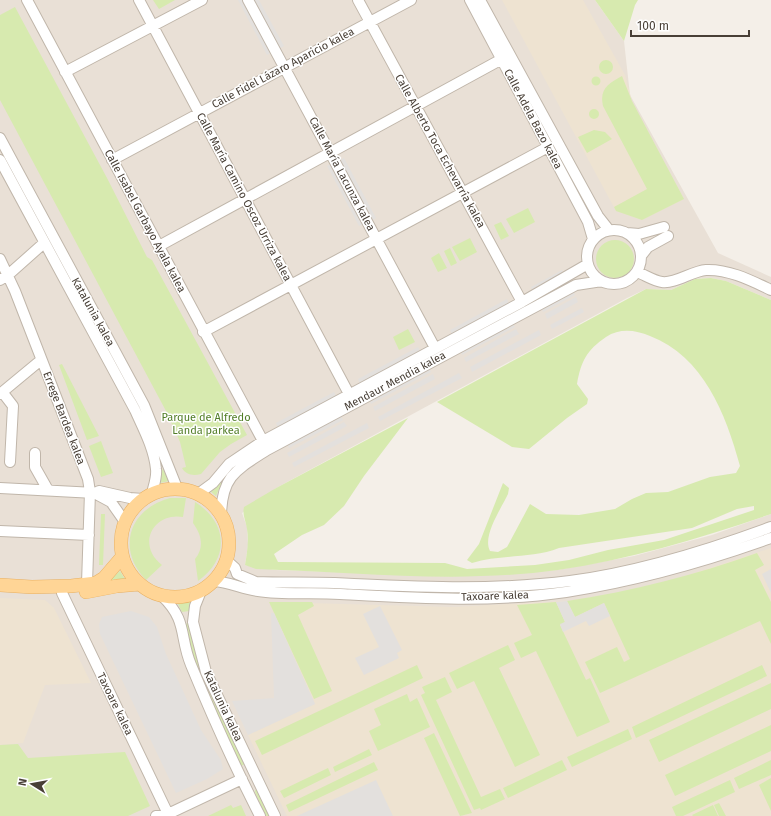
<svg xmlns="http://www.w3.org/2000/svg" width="771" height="816" viewBox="0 0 771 816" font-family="'Fira Sans',sans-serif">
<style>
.residential{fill:#e9e0d6}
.education{fill:#eee3d1}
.green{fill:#d7eaaf}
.parking{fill:#e3e0dd}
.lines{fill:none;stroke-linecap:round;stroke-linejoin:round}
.minor-casing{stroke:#c0b6aa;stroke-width:12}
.major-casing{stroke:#e8b062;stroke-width:14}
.minor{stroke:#fff;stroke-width:10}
.major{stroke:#ffd596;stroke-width:13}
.labels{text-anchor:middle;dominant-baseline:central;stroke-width:3;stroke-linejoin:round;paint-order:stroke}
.street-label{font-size:11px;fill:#483f36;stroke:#fff}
.park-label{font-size:11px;fill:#517d27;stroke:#fff}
</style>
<rect width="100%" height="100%" fill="#f4efe8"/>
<path class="residential" d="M0,0H595L624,41L630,95L718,253L771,277V300L726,281L711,278L695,279L671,290L646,289L627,298L278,487L242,513L247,527L248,545L245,565L275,570L469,576L557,570L634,556L712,535L771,514V816H0Z"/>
<path class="education" d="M502,0H583L625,75L632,101L684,199L642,220L616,211Z
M771,548V816H287L248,735L315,704L269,602L453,607L567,601L629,591L676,579Z
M0,598L45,600L54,608L91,683L45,685L23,743L0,745Z"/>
<path class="green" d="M153,0H175L159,9Z
M595,0H638L635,5L624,41Z
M15,7L107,178L147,257L152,260L247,435L231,444L220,452L201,474C193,476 186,475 182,468L186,467L180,442L166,411L0,100V15Z
M599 67a7 7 0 1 1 14 0a7 7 0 1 1-14 0Z
M622,76L632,101L684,199L642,220L616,211L614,207L647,189L603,106C599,89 609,83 622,76Z
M591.5 81a4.5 4.5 0 1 1 9 0a4.5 4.5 0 1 1-9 0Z
M589 114a5 5 0 1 1 10 0a5 5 0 1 1-10 0Z
M594,130L605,132L612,139L587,153L578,137Z
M528,208L535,222L514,233L506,219Z
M501,222L509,236L501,240L494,225Z
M470,238L477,252L460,261L452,247Z
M596 259a19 19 0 1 1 38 0a19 19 0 1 1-38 0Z
M450,248L457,263L451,266L444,251Z
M439,253L447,268L438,272L431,258Z
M711,278L726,281L771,300V514C701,538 631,559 558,570C458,584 356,572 256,569L245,565C247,553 249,542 247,529C246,521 242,515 244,507L278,487L408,418L364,476L344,506L324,525L302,535L274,554L278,562L445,563L467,569L535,565L569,560L608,550L664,540L754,510V506L737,509L692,528L559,548C531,559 500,554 472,563L467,560L479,544L503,483L509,488L508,494C501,509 482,536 490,551L498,552L507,547L530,504L546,514L579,515L615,509L632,499L646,493L668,492L710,477L736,473L740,466C726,414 703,356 650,336C635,330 620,328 606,337C587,350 581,361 577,384L588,399L587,404L567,418L529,449L512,447L437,402L646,289L671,290L695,279Z
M408,329L415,342L399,350L393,337Z
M62,364L99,436L87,440L59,365Z
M101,441L113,473L101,477L89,446Z
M163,469L169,481L160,483L162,470Z
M221,481L222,482L216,496L210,491Z
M170,498H186L183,517C153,512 136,545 162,565L146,580C116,549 129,509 170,498Z
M195,502C228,523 230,558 198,581L195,559C205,547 201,534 193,523Z
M101,514H105L103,565H99Z
M757,553L764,565L755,570L771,602V644L760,621L600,693L585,662L617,647L624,662L630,659L604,603L575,617L567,601C633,591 695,575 757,553Z
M120,571L126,581L113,584L111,579Z
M191,600L189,611L182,612L177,602Z
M269,602H312L314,606L298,615L332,691L314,699Z
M556,602L565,622L560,625L586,680L590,678L610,722L577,737L536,651L521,658L514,643L532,635L517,605Z
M189,623L197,658L245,764L241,766L198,673L185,624Z
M508,645L515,660L499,668L540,755L515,767L474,681L457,689L449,673Z
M417,665L423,678L262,755L255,741Z
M762,665L767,676L636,738L632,727Z
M445,677L452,692L436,700L481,797L500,789L505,799L481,810L480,808L474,810L421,695L425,693L422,687Z
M771,683V709L659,762L649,740Z
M407,694L410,702L417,698L430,727L378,751L369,731L381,725L374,709Z
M771,725V751L675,796L665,775Z
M628,729L632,739L572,767L567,757Z
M434,733L472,813L460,816L424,738Z
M18,744L28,758L125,752L150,806L128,816H0V745Z
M369,749L372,755L335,772L333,767Z
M562,760L567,770L508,798L503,788Z
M771,760V775L739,789L734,778Z
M374,762L378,770L289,812L286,805Z
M328,768L331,775L284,798L280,791Z
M771,778V811L759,785Z
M730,780L735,792L683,816H676L672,807Z
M255,790H257L269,816H266L255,792Z
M719,803L726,816H719L714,805Z
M231,805L233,808L241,805L246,816H208Z
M713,805L718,816H693L692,815Z"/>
<path class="parking" d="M238,0H244L272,52L267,55Z
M253,0H259L284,46L279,49Z
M344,158L376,218L371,221L339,160Z
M332,164L364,224L359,226L327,166Z
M562,270L564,275L533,292L531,287Z
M572,290L575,295L543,312L541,307Z
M576,297L578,302L547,319L545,314Z
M507,299L509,304L452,335L450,330Z
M582,308L584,312L552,329L550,325Z
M512,322L515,327L462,355L460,350Z
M516,329L519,334L466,362L464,358Z
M539,330L541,335L472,372L470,367Z
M418,347L421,352L360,384L358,379Z
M429,367L431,372L371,404L369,400Z
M459,373L462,378L380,421L378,417Z
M433,374L435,379L375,411L373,407Z
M334,392L337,397L278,428L276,423Z
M340,415L343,420L289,448L287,444Z
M344,422L347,426L289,457L287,453Z
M367,423L369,428L294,467L292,463Z
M771,569V593L762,574Z
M567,601L575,617L604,603L610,616L589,626L586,621L563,632L560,624L565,622L556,602Z
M380,606L402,650L397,653L399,658L364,675L355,658L379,647L363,614Z
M131,611L149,617L157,627L166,654L201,730L221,760L223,769L207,779L176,793L100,634L99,624L102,617Z
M271,613H274L315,704L248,735L232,701L274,698Z
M376,780L393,816H297Z"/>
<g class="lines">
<defs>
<path id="minor" d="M27,0L263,441
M139,0L349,394
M248,0L435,348
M358,0L522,302
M470,0L588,222L593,239
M480,0L598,216L609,230
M65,72L202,0
M0,138L144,405L177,488
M0,160L135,410C143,428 154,448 156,469C157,477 154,485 152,493
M112,160L411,0
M587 257a27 27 0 1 1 54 0a27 27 0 1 1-54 0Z
M627,233L639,234L664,227
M159,246L502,59
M641,256L648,247L668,236
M0,259L15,291L88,479L90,492L87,584
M637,272C645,275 654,281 662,282C675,284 692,271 706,270C729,269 752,281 771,290
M0,280L8,275L44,243
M203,332L548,147
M3,393L13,406L10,462
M0,394L41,360
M35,453V467L48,490
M0,488L95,493L99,491L130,498L143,499
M198,494L213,483L229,464L263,441L522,302L588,264
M98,495L111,502L125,522
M221,515C222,476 236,470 267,450L576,285L602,281
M0,531L89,535
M226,560L235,568L237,574L256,582C282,583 308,582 334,583C413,587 491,591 570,581C639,572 706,551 771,527
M214,581C229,582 243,589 258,591C284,595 313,592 340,594C414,598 492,603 566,592C637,581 704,562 771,538
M201,591L195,606L193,622L206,672L275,816
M62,593L169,816
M162,596C188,621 179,636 191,665C212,716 235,767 260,816
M156,816L168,814L242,779"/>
<path id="major" d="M121 543a54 54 0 1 1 108 0a54 54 0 1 1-108 0Z
M0,585L32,587L71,586L96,583L104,578L122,557
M86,592L117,586L140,584"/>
</defs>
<use href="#minor" class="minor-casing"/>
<use href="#major" class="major-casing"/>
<use href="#minor" class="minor"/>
<use href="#major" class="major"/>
</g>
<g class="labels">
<g class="street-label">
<text transform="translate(283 68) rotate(-28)">Calle Fidel Lázaro Aparicio kalea</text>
<text transform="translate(533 119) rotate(62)">Calle Adela Bazo kalea</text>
<text transform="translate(440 151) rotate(61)">Calle Alberto Toca Echevarría kalea</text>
<text transform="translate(342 174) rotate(62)">Calle María Lacunza kalea</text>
<text transform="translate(244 197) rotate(62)">Calle María Camino Oscoz Urriza kalea</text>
<text transform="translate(145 221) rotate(62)">Calle Isabel Garbayo Ayala kalea</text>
<text transform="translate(93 312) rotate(61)">Katalunia kalea</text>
<text transform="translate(395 381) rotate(-28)">Mendaur Mendia kalea</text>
<text transform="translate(64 418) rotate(69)">Errege Bardea kalea</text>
<text transform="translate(495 596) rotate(-2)">Taxoare kalea</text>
<text transform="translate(115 704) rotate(64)">Taxoare kalea</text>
<text transform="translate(223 706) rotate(65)">Katalunia kalea</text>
</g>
<g class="park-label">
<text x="206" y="417">Parque de Alfredo<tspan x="206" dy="13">Landa parkea</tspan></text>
</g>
</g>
<g transform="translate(32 784) rotate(281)" stroke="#ffffff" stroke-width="3" paint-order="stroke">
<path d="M0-3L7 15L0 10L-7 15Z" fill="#483f36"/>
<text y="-6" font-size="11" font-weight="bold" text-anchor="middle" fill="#483f36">N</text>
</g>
<path d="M631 30v6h118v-6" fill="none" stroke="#483f36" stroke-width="2"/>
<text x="637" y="30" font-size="12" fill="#483f36" stroke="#ffffff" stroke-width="3" paint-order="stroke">100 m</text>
</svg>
